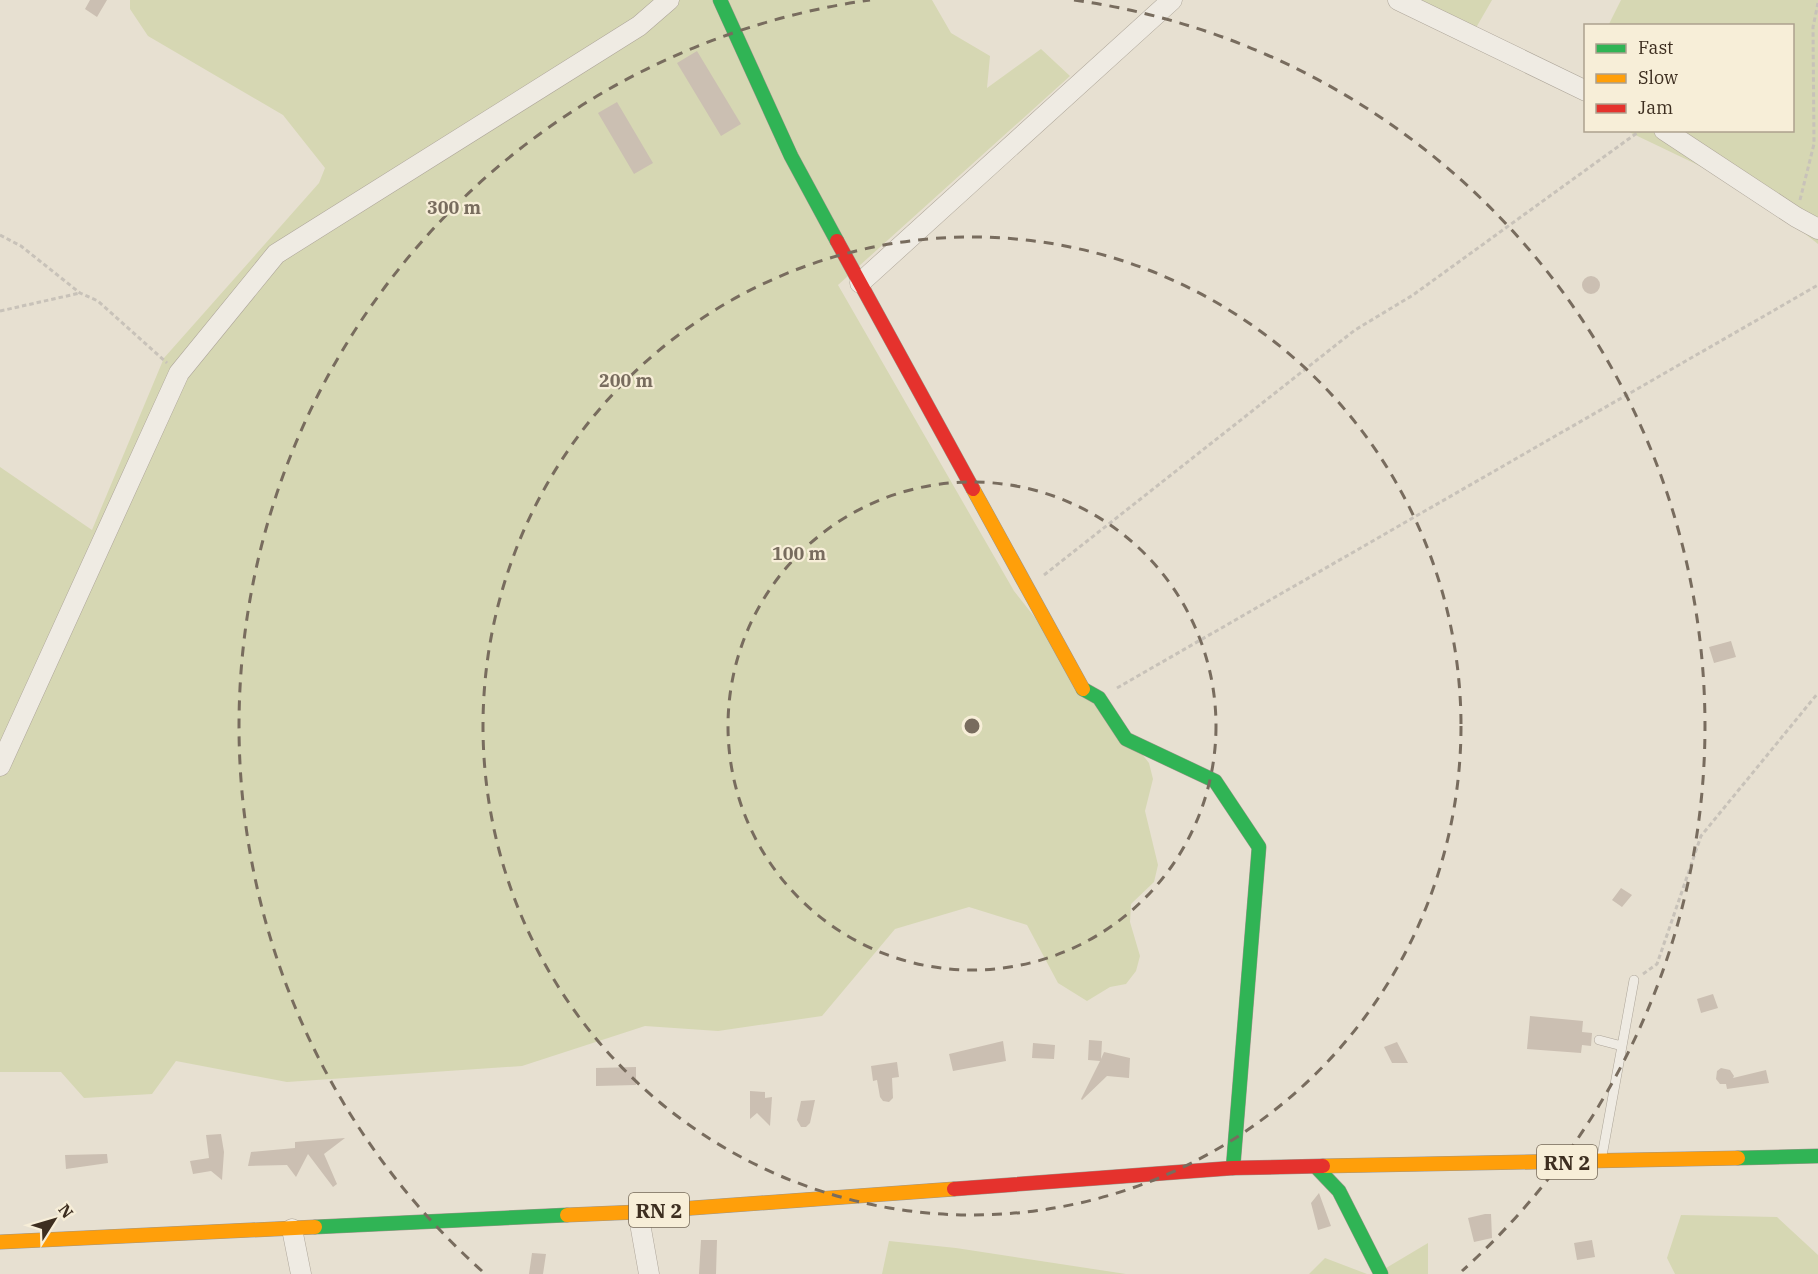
<svg xmlns="http://www.w3.org/2000/svg" width="1818" height="1274" viewBox="0 0 1818 1274" font-family="'IBM Plex Serif',serif">
<style>
.green{fill:#d6d7b3}
.building{fill:#cbbfb2}
.lines{fill:none;stroke-linecap:round;stroke-linejoin:round}
.lane-casing{stroke:#ada599;stroke-width:10}
.street-casing{stroke:#ada599;stroke-width:21}
.fast-casing{stroke:#9c958a;stroke-width:15}
.slow-casing{stroke:#9c958a;stroke-width:15}
.jam-casing{stroke:#9c958a;stroke-width:15}
.path{stroke:#c8c2b9;stroke-width:3;stroke-dasharray:4.5 3;stroke-linecap:butt}
.lane{stroke:#efebe3;stroke-width:9}
.street{stroke:#efebe3;stroke-width:20}
.fast{stroke:#30b455;stroke-width:14}
.slow{stroke:#ff9f0a;stroke-width:14}
.jam{stroke:#e5322d;stroke-width:14}
.ring{fill:none;stroke:#786c5e;stroke-width:3;stroke-dasharray:10 8}
.labels{text-anchor:middle;dominant-baseline:central;stroke-width:4.5;stroke-linejoin:round;paint-order:stroke}
.shield{fill:#f7eed8;stroke:#756857;stroke-width:1.5}
.shield-label{font-size:20px;font-weight:bold;fill:#3d2e20}
.centre{fill:#786c5e;stroke:#f7eed8;stroke-width:3}
.ring-label{font-size:18px;text-anchor:middle;font-weight:bold;fill:#786c5e;stroke:#f7eed8;stroke-width:4.5;stroke-linejoin:round;paint-order:stroke}
</style>
<rect width="100%" height="100%" fill="#e7e0d1"/>
<path class="green" d="M130,0H932L951,33L990,56L987,88L1041,49L1070,76L838,285L1014,591L1149,763L1153,779L1145,811L1158,865L1154,882L1131,904L1130,922L1140,956L1136,971L1126,984L1110,987L1087,1001L1058,983L1027,925L969,907L895,929L822,1016L718,1031L645,1026L522,1066L287,1082L176,1061L152,1094L84,1098L61,1072H0V467L92,530L164,358L319,183L325,168L283,115L148,36L130,9Z
M1407,0H1492L1473,33Z
M1621,0H1818V244L1748,189L1627,131L1792,130V26H1608Z
M1681,1215L1777,1217L1818,1255V1274H1675L1667,1258Z
M889,1241L956,1248L1126,1274H882Z
M1428,1243V1274H1376Z
M1325,1258L1367,1274H1309Z"/>
<path class="building" d="M90,0H107L97,17L85,9Z
M697,51L741,124L721,136L677,63Z
M617,102L653,163L634,174L598,113Z
M1582 285a9 9 0 1 1 18 0a9 9 0 1 1-18 0Z
M1731,641L1736,657L1714,663L1709,647Z
M1621,888L1632,895L1622,907L1612,900Z
M1713,994L1718,1008L1701,1013L1697,999Z
M1530,1016L1583,1021L1582,1032L1592,1033L1591,1046L1582,1045L1581,1053L1527,1049Z
M1089,1040L1102,1041L1101,1059L1104,1052L1130,1058L1129,1078L1107,1076L1082,1100L1081,1099L1100,1061L1088,1060Z
M1003,1041L1006,1061L953,1071L949,1054Z
M1397,1042L1408,1063H1392L1384,1047Z
M1033,1043L1055,1045L1054,1059L1032,1058Z
M897,1062L899,1077L892,1078L893,1098L889,1102L883,1101L880,1097L877,1080L873,1081L871,1066Z
M636,1067V1085L596,1086V1068Z
M1721,1068L1730,1070L1734,1076L1733,1078L1766,1070L1769,1083L1727,1089L1726,1084H1720L1716,1079L1717,1071Z
M750,1091L765,1092V1098L772,1097L770,1126L757,1113L750,1119Z
M815,1100L810,1123L806,1127H801L797,1120L801,1101Z
M221,1134L224,1152L222,1180L211,1171L193,1174L190,1161L209,1158L206,1135Z
M345,1138L324,1154L337,1184L333,1187L308,1154L296,1177L287,1165L248,1166L251,1152L295,1148V1142Z
M107,1154L108,1163L66,1169L65,1155Z
M1319,1193L1331,1226L1318,1230L1311,1203Z
M1485,1214H1491L1492,1238L1474,1242L1468,1218Z
M701,1240H717L716,1274H699Z
M1592,1240L1595,1257L1577,1260L1574,1243Z
M532,1253L546,1254L543,1274H529Z"/>
<g class="lines">
<defs>
<path id="lane" d="M1599,1040L1622,1046
M1602,1156L1634,980"/>
<path id="street" d="M1398,0L1586,91
M1664,130L1796,217L1818,229
M860,283L1172,0
M0,766L179,373L276,254L639,26L669,0
M638,1212L649,1274
M292,1229L301,1274"/>
<path id="fast" d="M720,0L791,156L837,241
M1083,689L1099,698L1126,739L1215,781L1259,847L1233,1168
M1738,1158L1818,1156
M1317,1168L1339,1191L1381,1274
M315,1227L567,1215"/>
<path id="slow" d="M973,489L1083,689
M1323,1166L1738,1158
M567,1215L638,1212L954,1189
M0,1242L315,1227"/>
<path id="jam" d="M837,241L973,489
M954,1189L1233,1168L1323,1166"/>
</defs>
<use href="#lane" class="lane-casing"/>
<use href="#street" class="street-casing"/>
<use href="#fast" class="fast-casing"/>
<use href="#slow" class="slow-casing"/>
<use href="#jam" class="jam-casing"/>
<path class="path" d="M1800,200L1814,144L1813,27L1818,3
M0,235L21,246L80,293L98,301L167,363
M0,311L80,293
M1044,575L1355,330L1413,295L1641,130
M1117,688L1818,285
M1643,974L1657,964L1701,836L1818,693"/>
<use href="#lane" class="lane"/>
<use href="#street" class="street"/>
<use href="#fast" class="fast"/>
<use href="#slow" class="slow"/>
<use href="#jam" class="jam"/>
</g>
<g class="ring">
<circle cx="972" cy="726" r="244"/>
<circle cx="972" cy="726" r="489"/>
<path d="M482 1271A733 733 0 0 1 870 0M1074 0A733 733 0 0 1 1462 1271"/>
</g>
<g class="labels">
<g class="shield">
<rect x="1537" y="1145" width="60" height="34" rx="4.5"/>
<rect x="629" y="1193" width="60" height="34" rx="4.5"/>
</g>
<g class="shield-label">
<text x="1567" y="1162">RN 2</text>
<text x="659" y="1210">RN 2</text>
</g>
</g>
<circle cx="972" cy="726" r="9" class="centre"/>
<g class="ring-label">
<text x="454" y="214">300 m</text>
<text x="626" y="387">200 m</text>
<text x="799" y="560">100 m</text>
</g>
<rect x="1584" y="24" width="210" height="108" fill="#f7eed8" stroke="#ada18e" stroke-width="1.5"/>
<rect x="1596" y="44" width="30" height="9" fill="#30b455" stroke="#ada18e" stroke-width="1.5"/>
<text x="1638" y="54" font-size="18" fill="#3d2e20">Fast</text>
<rect x="1596" y="74" width="30" height="9" fill="#ff9f0a" stroke="#ada18e" stroke-width="1.5"/>
<text x="1638" y="84" font-size="18" fill="#3d2e20">Slow</text>
<rect x="1596" y="104" width="30" height="9" fill="#e5322d" stroke="#ada18e" stroke-width="1.5"/>
<text x="1638" y="114" font-size="18" fill="#3d2e20">Jam</text>
<g transform="translate(54 1220) rotate(53)" stroke="#f7eed8" stroke-width="4.5" paint-order="stroke">
<path d="M0-4.5L10 22L0 15L-10 22Z" fill="#3d2e20"/>
<text y="-9" font-size="16" font-weight="bold" text-anchor="middle" fill="#3d2e20">N</text>
</g>
</svg>
